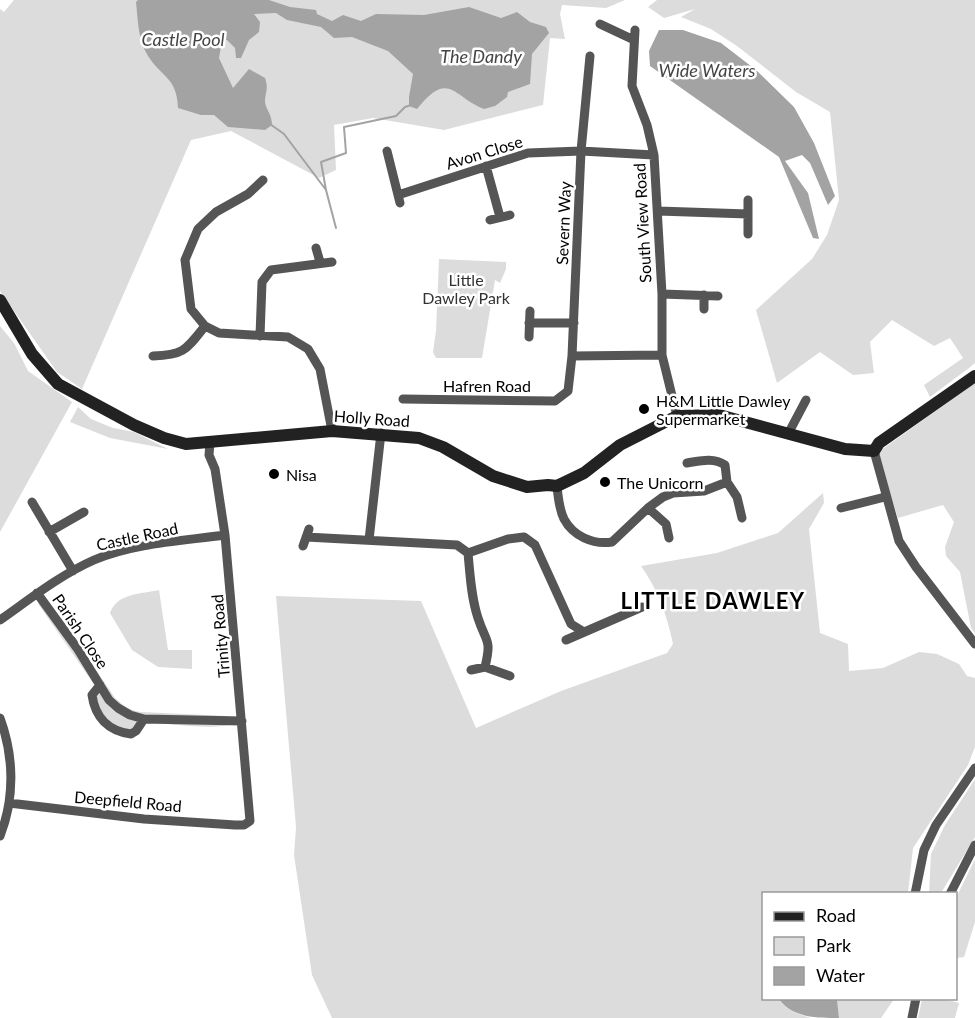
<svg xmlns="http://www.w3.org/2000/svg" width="975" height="1018" viewBox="0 0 975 1018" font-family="Lato,sans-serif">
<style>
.green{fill:#dcdcdc}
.water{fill:#a3a3a3}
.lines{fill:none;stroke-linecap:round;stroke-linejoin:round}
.stream{stroke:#a3a3a3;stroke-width:2}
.street{stroke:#555;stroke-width:9}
.secondary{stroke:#222;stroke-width:12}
.poi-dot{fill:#000;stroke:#fff;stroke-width:2}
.labels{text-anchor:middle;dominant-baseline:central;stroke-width:5;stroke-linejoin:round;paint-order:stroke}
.street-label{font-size:16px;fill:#000;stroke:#fff}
.park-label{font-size:16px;fill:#333;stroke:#fff}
.poi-label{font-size:16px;fill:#000;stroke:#fff;text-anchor:start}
.water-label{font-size:18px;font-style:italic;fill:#444;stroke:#fff}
.district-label{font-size:22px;font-weight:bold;letter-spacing:1.5px;fill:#000;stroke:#fff}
</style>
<rect width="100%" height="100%" fill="#fff"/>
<path class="green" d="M14,0H625L606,8L562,5L560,14L565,39L550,38L543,105L444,130L373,118L334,125L336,170L319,178L231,131L191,140L82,389L57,372L0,291V9L4,12Z
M657,0H975V363L969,368L930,397L924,385L963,358L950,338L934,346L892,320L870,342L874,373L853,375L820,352L777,383L756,310L812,259L827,235L839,200L830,112L796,92L737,46L711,29L681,17L695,9L664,18L648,7Z
M439,259L506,262V269L500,283L495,280L482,358H436L433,352L436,331Z
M0,326L14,343L28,371L72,402L0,532Z
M975,383V633L971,628L960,572L946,556L945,547L954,522L943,505L898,518L877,453Z
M78,407L91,419L113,428L134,432L168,449L110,438L70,422Z
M823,493L824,503L809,529L820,633L848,644L849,671L883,668L919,652L937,654L959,664L967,676L975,678V747L968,765L913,848L908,893L764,894V998L779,999C787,1011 798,1014 811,1018H332L312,975L294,855L296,827L276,596L421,601L476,728L561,691L667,653L673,644C667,615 658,590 641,566L717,553L778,533Z
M159,590L168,650H192V669L158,667L132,650L110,613C117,593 141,594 159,590Z
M37,593L57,620L63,621L115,698C124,706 130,711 142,712L227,716L242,721C219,732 179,724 152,723L144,719L136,731L121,733L94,705L100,685L93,683L39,605Z
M975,779V837L941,893L929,894L931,854L945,825Z
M975,859V922L964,957L956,958V898Z
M837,999V998L894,999L881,1018H839Z
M922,999H948V1000L959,1003L955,1018H918Z"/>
<path class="water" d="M138,0H269L290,7L316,10L317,14L332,21L343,15L361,21L376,14L424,15L469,7L501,18L517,12L530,22L546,27L549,33L532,54L530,84L508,92L507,97L495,106L484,109C453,97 449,69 417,109L409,106V97L413,74L388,51L352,37L334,38L321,27L287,20L276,13L254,14L260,22L259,32L249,40L241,58H236L235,48L227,40L222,41L219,58L233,88L249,69L265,78C269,89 265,92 265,102C266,110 272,114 272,125L265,130L228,127L214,115H201L178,108C177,77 162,78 148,56C138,40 138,21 136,2Z
M659,30H683L721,43L756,70L794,107L814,143L835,196L828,205L810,163L802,155L785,161L808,193L819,239L813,238L779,157L650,66L649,51Z
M779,999H837L839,1018C817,1018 792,1018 779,999Z"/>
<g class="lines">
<path class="stream" d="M270,124L284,134L326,190L336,228
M326,190L321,162L346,153L344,127L396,116L405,107L411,105"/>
<path class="street" d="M600,24L634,40
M635,30L632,86L647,125L654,155L662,294V355L677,416
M387,151L400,203
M486,166L500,217
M263,180L248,194L216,212L198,229L185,260L191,309L205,326L219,333L288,337L308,349L320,369L332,431
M398,195L528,153L581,151L654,155
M748,200V234
M658,211L748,214
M490,220L510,215
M316,248L320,262
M662,294L718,296
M704,295V309
M529,323H574
M260,336L262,282L271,270L332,262
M529,337L530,311
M153,356C184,355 186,350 205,326
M572,356L662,355
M403,399L555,401L568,391L572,356L581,151L590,56
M788,434L806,400
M874,451L899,541L916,567L975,644
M727,482L737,497L742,518
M557,486C558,496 559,509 564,519C573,536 593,545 612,542L648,508L663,497L673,493L704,491L727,482L725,465C713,457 700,461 687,463
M32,502L73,571
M648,508L666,524L669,538
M841,508L885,497
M49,532L84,512
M306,537L457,545L468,553L508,539L524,537L535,545L571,624L584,632
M369,540L381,433
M303,546L309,529
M468,553C470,574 471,597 478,618C486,643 492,638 485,667
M37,593L77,648L109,700L118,708L130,715L144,719L242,721
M0,620C30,599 60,575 94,560C134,543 182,541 225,535
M566,640L642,607
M471,670L485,667L510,676
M100,685L92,695C95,717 108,731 131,734L136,731L144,719
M0,718C14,756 15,798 0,836
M9,803L144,819L235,825H244L250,821L225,535L215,469L209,455L210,443
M915,894L924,850L936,825L975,768
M950,894L975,845
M912,1018L916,998"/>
<path class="secondary" d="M0,300L32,354L58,384L134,425L164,438L186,444L332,431L419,438L443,447L493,476L527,487L548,485L557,486L584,473L620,445L677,416L719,415L845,449L874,451L879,443L975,376"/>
</g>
<g class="poi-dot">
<circle cx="644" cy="409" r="6"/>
<circle cx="274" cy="474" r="6"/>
<circle cx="605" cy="482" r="6"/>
</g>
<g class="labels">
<g class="street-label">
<text transform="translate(484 152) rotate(-17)">Avon Close</text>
<text transform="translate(563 223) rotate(-88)">Severn Way</text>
<text transform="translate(642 223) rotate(-93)">South View Road</text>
<text x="487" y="385">Hafren Road</text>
<text transform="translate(372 418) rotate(4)">Holly Road</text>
<text transform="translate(137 536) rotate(-12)">Castle Road</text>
<text transform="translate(81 631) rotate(56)">Parish Close</text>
<text transform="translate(220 636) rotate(-95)">Trinity Road</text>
<text transform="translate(128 801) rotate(5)">Deepfield Road</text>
</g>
<g class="park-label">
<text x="466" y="279">Little<tspan x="466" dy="18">Dawley Park</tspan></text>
</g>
<g class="poi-label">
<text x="656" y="400">H&amp;M Little Dawley<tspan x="656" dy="18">Supermarket</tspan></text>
<text x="286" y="474">Nisa</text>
<text x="617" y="482">The Unicorn</text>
</g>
<g class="water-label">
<text x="183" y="39">Castle Pool</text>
<text x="481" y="56">The Dandy</text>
<text x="707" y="70">Wide Waters</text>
</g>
<g class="district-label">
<text x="713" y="600">LITTLE DAWLEY</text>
</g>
</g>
<rect x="762" y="892" width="195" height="108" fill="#ffffff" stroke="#999999" stroke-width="1.5"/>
<rect x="774" y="912" width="30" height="9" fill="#222222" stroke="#999999" stroke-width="1.5"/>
<text x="816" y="922" font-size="18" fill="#000000">Road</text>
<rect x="774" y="937" width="30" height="18" fill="#dcdcdc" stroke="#999999" stroke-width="1.5"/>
<text x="816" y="952" font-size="18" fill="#000000">Park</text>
<rect x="774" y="967" width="30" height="18" fill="#a3a3a3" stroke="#999999" stroke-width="1.5"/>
<text x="816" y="982" font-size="18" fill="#000000">Water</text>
</svg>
